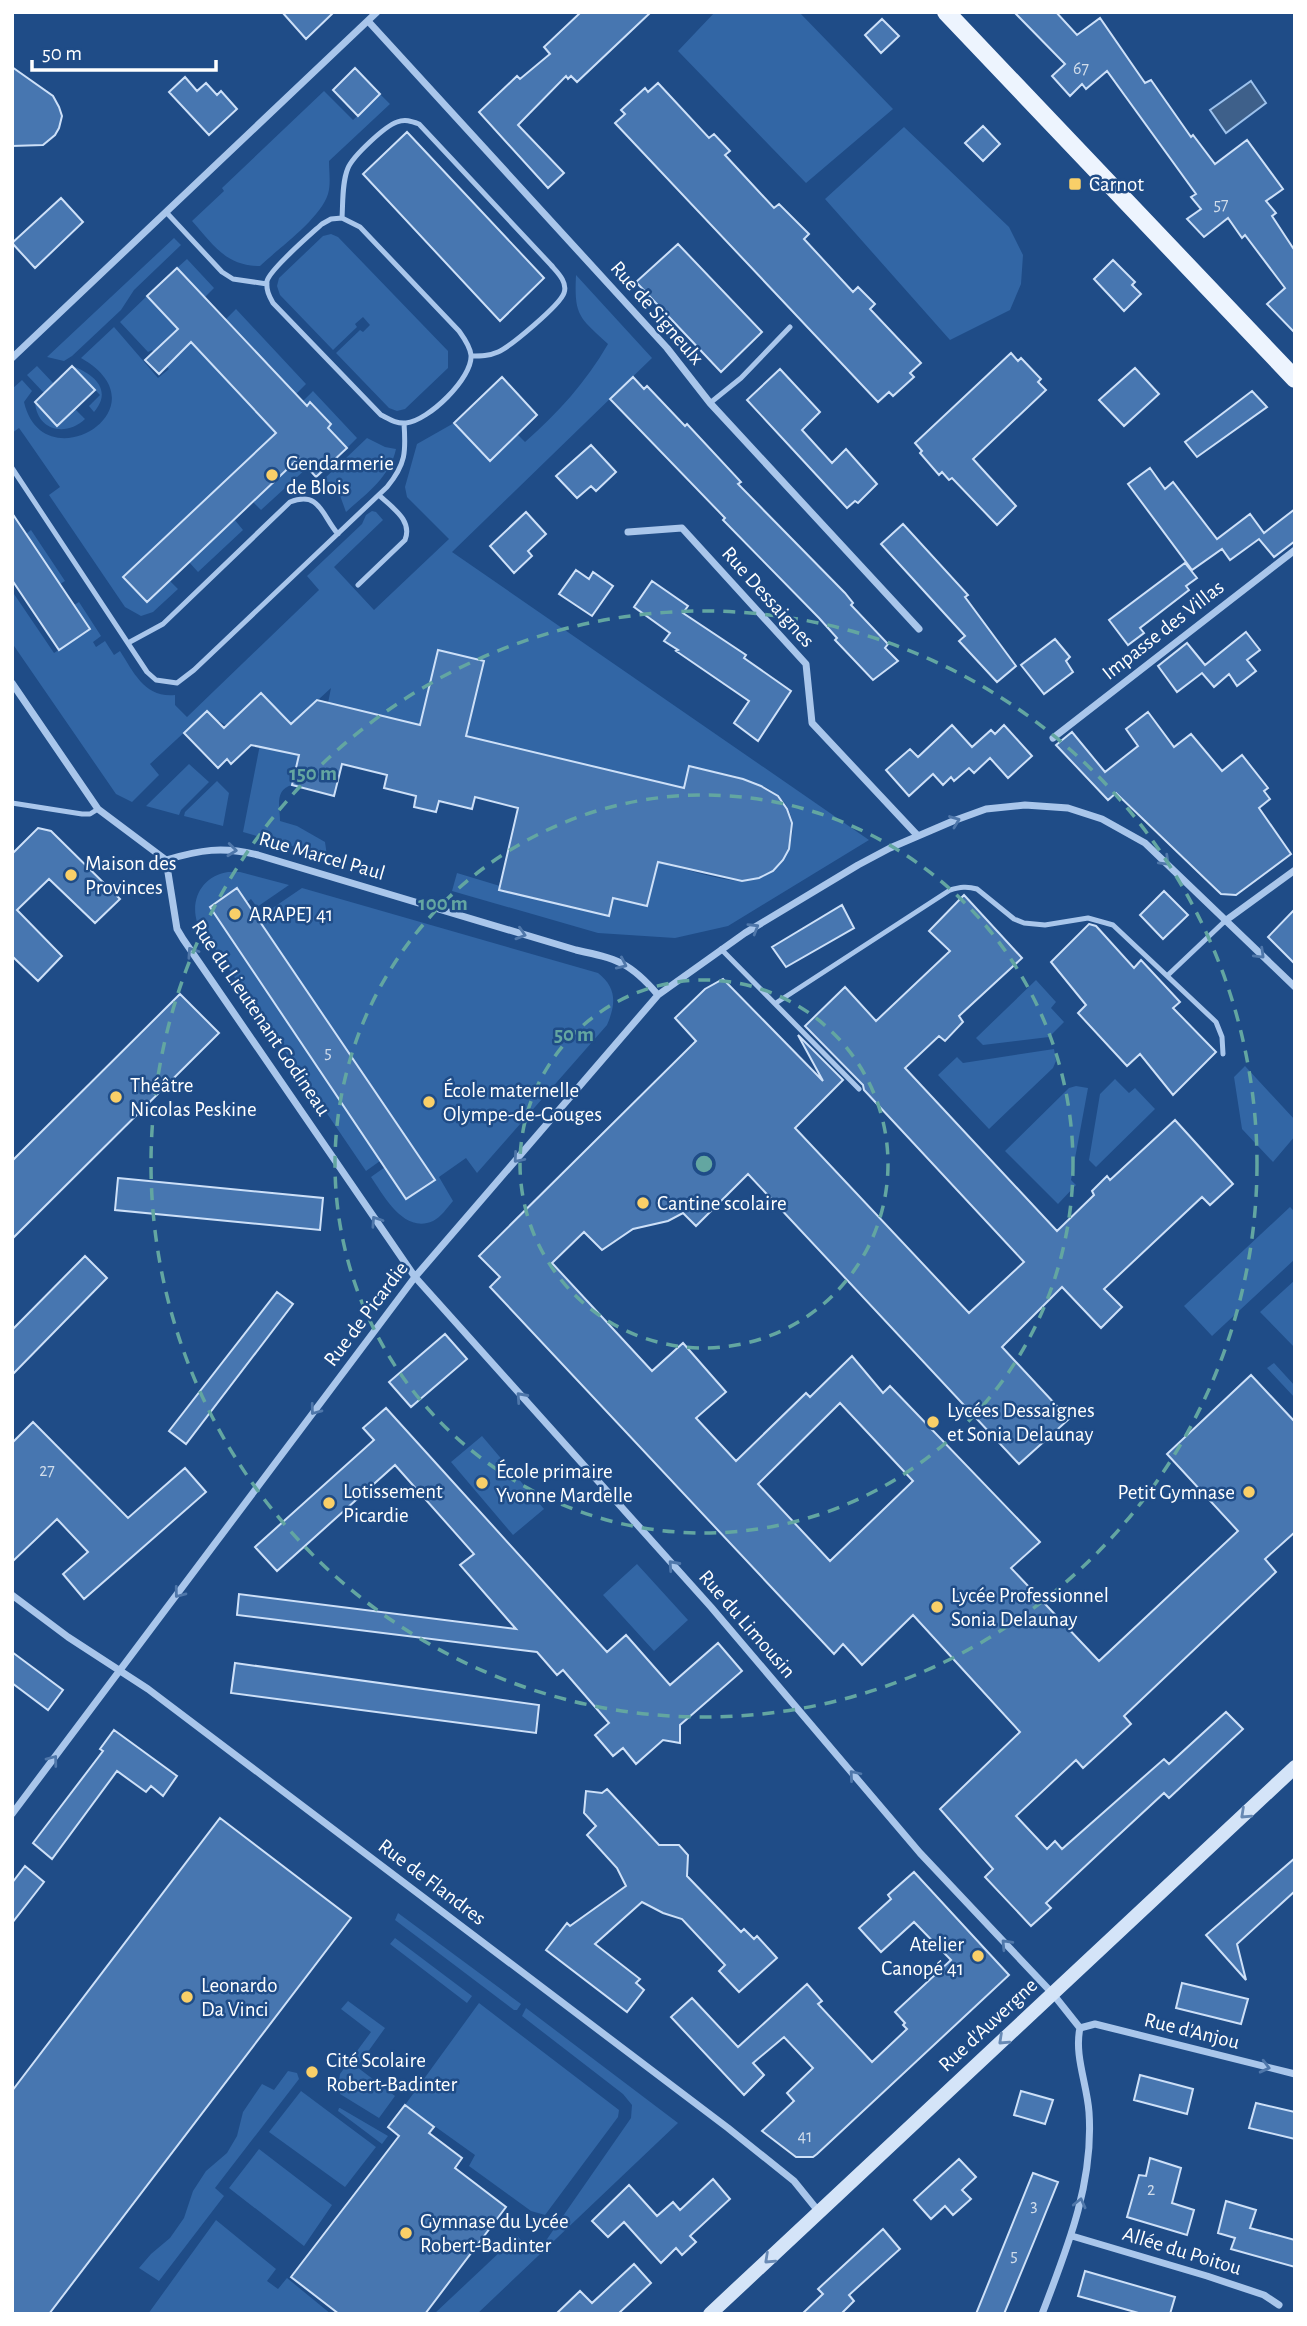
<svg xmlns="http://www.w3.org/2000/svg" width="1307" height="2326" viewBox="0 0 1307 2326" font-family="'Alegreya Sans',sans-serif">
<style>
.green{fill:#3266a5}
.water{fill:#3e608a;stroke:#9cc1ec;stroke-width:2}
.building{fill:#4776b0;stroke:#cde0f8;stroke-width:2;fill-rule:evenodd}
.lines{fill:none;stroke-linecap:round;stroke-linejoin:round}
.lane{stroke:#a9c6eb;stroke-width:5}
.street{stroke:#a9c6eb;stroke-width:7}
.secondary{stroke:#d4e4f8;stroke-width:14}
.primary{stroke:#edf4fe;stroke-width:18}
.oneway{stroke:#4f77aa}
.oneway2{stroke:#6789b4}
.ring{fill:none;stroke:#63a6a1;stroke-width:3.5;stroke-dasharray:12 9}
.poi-dot{fill:#f9cf68;stroke:#1f4c87;stroke-width:2.5}
.labels{text-anchor:middle;dominant-baseline:central;stroke-width:5;stroke-linejoin:round;paint-order:stroke}
.number-label{font-size:18px;fill:#d1ddeb}
.poi-label{font-size:21px;fill:#fff;stroke:#1f4c87;text-anchor:start}
.street-label{font-size:21px;fill:#fff;stroke:#1f4c87}
.centre{fill:#63a6a1;stroke:#1f4c87;stroke-width:3.5}
.ring-label{font-size:21px;text-anchor:middle;font-weight:bold;fill:#63a6a1;stroke:#1f4c87;stroke-width:5;stroke-linejoin:round;paint-order:stroke}
</style>
<rect width="100%" height="100%" fill="#1f4c87"/>
<path class="green" d="M715,12H799L893,109L806,183L678,51Z
M324,91L353,120L380,94L390,104L329,161C329,172 331,184 328,194C320,219 279,248 260,266C225,266 213,244 192,221L224,191L222,188Z
M904,127L1009,227L1023,255L1021,284L1010,310L950,340L825,199Z
M331,234L338,237L448,351V368L405,409L397,411L389,408L336,353L360,330L363,332L370,325L363,317L355,324L357,327L333,350L280,295L277,286L279,278L323,236Z
M174,238L181,245L134,290L121,310L72,356L64,361L47,357Z
M187,259L214,288L204,298L177,268Z
M576,275L652,358L452,552L869,840L728,926L675,938L598,933L452,891L457,873L500,886L499,890L613,898L647,905L662,842L667,865C691,870 717,880 741,881C783,882 812,824 777,795C754,776 717,773 689,766L684,788L496,743L461,758L483,661L438,650L415,746L328,703L331,688L294,722L279,750L299,755L292,785C274,790 280,807 280,821L297,826L325,842L327,856L243,832L263,729L280,713L261,693L227,726L219,721L211,723L203,715L150,764L159,775L132,802L116,794L12,643V591L54,653L90,629L74,605L79,602L101,636L93,642L96,647L105,641L114,655L120,651C134,673 145,698 175,695V705L187,717L319,590L307,576L362,524L366,515L372,511L376,512L383,520L334,567L374,610L449,539L407,497L405,487L417,444L454,423L490,460L517,434L525,442C558,413 586,382 608,344C579,317 574,316 576,275Z
M147,296L276,433L124,576L169,580L178,589L153,612L141,616L125,607L49,495L60,487L24,435L19,428L12,433V389L22,380L32,391L24,402C43,484 169,408 81,358L114,327L158,378L169,369L152,350L148,352L120,322Z
M236,309L306,384L296,394L268,363L255,375L225,320Z
M37,366L54,384L44,393L27,375Z
M72,366C94,374 113,390 94,412L89,406L100,395Z
M313,391L357,438L347,448L328,428L331,424L311,402L307,405L303,401Z
M35,402L57,426L75,409L85,419C66,437 37,431 35,402Z
M367,438L385,447L396,449C390,477 366,494 346,512L338,490L324,479Z
M299,458L308,467L261,510L253,502Z
M234,519L243,530L198,572L189,562Z
M31,530L65,581L60,584L26,534Z
M189,764L209,782L181,810L179,815L146,806Z
M217,781L229,793L223,826L184,816L185,812Z
M228,872H240L289,885L257,907L251,899L247,902L237,888L210,906L230,937L302,888L598,973C617,988 616,1004 607,1025L477,1173L466,1158L439,1177L453,1201C447,1208 441,1217 433,1221C404,1234 384,1196 371,1177L385,1167L406,1199L435,1179L263,928L236,946L380,1161L366,1171L197,922C190,898 203,876 228,872Z
M1036,980L1056,1002L1051,1008L1064,1022L1049,1037L983,1045L976,1038Z
M1054,1049L1056,1061L1053,1068L989,1129L938,1075L957,1057L963,1063Z
M1245,1066L1295,1120V1136L1273,1162L1242,1129L1234,1077Z
M1115,1079L1129,1093L1135,1088L1155,1109L1096,1167L1089,1160L1100,1094Z
M1076,1086L1088,1088L1071,1180L1076,1185L1058,1204L1005,1151L1069,1088Z
M1290,1207L1295,1212V1259L1212,1336L1184,1306Z
M1295,1280V1348L1260,1312Z
M1274,1363L1295,1386V1398L1267,1368Z
M482,1436L544,1509L513,1535L451,1462Z
M637,1564L688,1620L654,1651L603,1595Z
M398,1913L521,2004L517,2010H514L395,1920Z
M395,1938L472,1996L467,2003L390,1944Z
M348,2001L385,2028L357,2067L395,2096L379,2118L340,2094L342,2086L339,2080L340,2074L371,2032L341,2009Z
M479,2003L619,2110L618,2117L545,2215L531,2211L469,2166L475,2155L405,2105Z
M526,2008L678,2123L477,2314H434L517,2236L534,2252L545,2242L631,2118L632,2105L623,2094L522,2016Z
M288,2071L297,2073L299,2079L215,2188L224,2196L159,2281L139,2268L151,2254L170,2238L184,2218L193,2191L206,2171L227,2153L237,2136L243,2112L262,2084L274,2090Z
M301,2091L376,2147L345,2187L269,2132Z
M339,2108H340L388,2136L382,2144L338,2111Z
M259,2149L332,2205L304,2246L229,2188Z
M216,2220L276,2269L267,2281L278,2289L287,2278L331,2314H148Z"/>
<path class="water" d="M1251,81L1266,103L1226,133L1210,110Z"/>
<path class="building" d="M282,12H334L306,39Z
M581,12H651L577,82L571,76L568,79L566,76L518,125L564,173L548,188L479,112L517,76L520,79L550,54L544,47Z
M1014,12H1056L1077,35L1100,18L1145,83L1151,80L1191,137L1193,135L1215,164L1247,140L1283,189L1266,201L1276,213L1272,216L1295,251V333L1267,304L1285,288L1245,235L1242,238L1228,218L1204,237L1187,219L1201,209L1191,197L1196,194L1107,71L1086,89L1082,84L1070,96L1052,76L1065,64Z
M882,19L899,36L881,53L865,35Z
M12,67L53,96L59,107L62,116L59,128L55,135L43,145L12,146Z
M355,68L380,94L358,116L333,90Z
M185,77L197,91L206,83L217,95L221,91L237,109L209,135L169,92Z
M658,83L709,138L714,134L730,151L725,155L774,208L779,204L809,234L804,239L853,292L858,287L875,304L870,309L921,363L910,373L914,377L893,396L889,392L878,402L615,123L625,114L621,110L645,88L648,92Z
M983,126L1000,144L983,161L965,143Z
M407,132L544,278L500,321L363,174Z
M61,198L83,222L35,268L12,243Z
M678,244L762,332L721,372L636,282Z
M1113,260L1135,282L1132,285L1141,294L1124,311L1094,279Z
M177,268L307,406L310,402L331,424L328,428L347,448L316,477L299,458L147,602L123,577L276,433L191,342L159,374L145,360L178,329L147,296Z
M1011,353L1018,361L1021,358L1041,379L1038,382L1046,390L973,459L1016,506L997,525L952,478L949,480L942,472L939,475L920,453L922,451L915,443Z
M72,366L95,390L57,426L35,402Z
M1135,368L1159,394L1124,426L1099,400Z
M780,369L820,412L802,430L832,463L846,449L877,484L858,503L855,501L847,508L747,400Z
M502,377L537,415L490,461L454,423Z
M633,377L644,389L647,386L685,426L687,424L741,482L738,484L845,593L853,603L851,605L888,644L885,648L898,661L873,680L835,640L837,638L819,618L723,520L725,518L610,399Z
M1252,391L1267,407L1197,457L1185,442Z
M591,445L616,472L596,491L591,486L577,498L556,476Z
M1150,468L1165,489L1173,482L1217,539L1250,514L1264,533L1295,509V541L1274,557L1259,539L1230,560L1222,549L1192,570L1128,484Z
M526,512L546,534L528,551L532,556L514,573L490,546Z
M12,513L90,629L59,650L12,580Z
M903,524L968,595L965,597L1016,666L997,682L959,641L965,636L881,544Z
M1185,563L1197,578L1186,586L1189,590L1140,628L1144,633L1128,645L1109,620Z
M576,570L589,579L593,572L613,586L592,616L559,594Z
M652,581L688,606L683,613L746,655L744,658L791,691L758,741L734,723L749,701L676,651L678,650L664,641L670,633L634,607Z
M1246,632L1260,650L1247,660L1256,671L1237,686L1229,674L1214,687L1202,673L1177,692L1158,666L1187,643L1205,665Z
M1055,639L1070,657L1066,661L1073,672L1044,694L1021,665Z
M438,650L484,661L466,736L684,788L689,766L743,779L761,786L778,796L787,809L792,823L789,849L783,860L773,871L759,878L742,881L658,862L647,906L613,898L609,916L499,890L518,808L475,797L472,809L439,801L436,812L414,807L416,796L384,788L387,775L342,764L334,796L292,785L299,755L251,745L231,764L227,759L218,768L184,733L207,711L224,728L261,693L291,724L317,700L420,725Z
M1148,712L1174,747L1191,734L1222,771L1242,755L1268,788L1264,791L1270,799L1259,808L1291,854L1236,895L1221,894L1116,793L1108,800L1056,745L1072,732L1105,772L1138,746L1126,729Z
M952,725L972,747L991,730L995,734L1004,725L1032,756L1008,778L990,758L974,773L969,768L954,781L951,777L943,785L933,774L909,796L886,770L910,749L918,757Z
M38,828L51,831L120,899L95,923L49,879L17,910L62,956L38,981L12,956V854Z
M237,888L435,1180L406,1199L210,907Z
M1164,891L1188,915L1163,939L1140,915Z
M964,895L1022,958L959,1016L963,1022L945,1041L939,1036L905,1068L1057,1231L1094,1195L1092,1191L1107,1176L1110,1180L1175,1120L1233,1184L1210,1205L1202,1197L1104,1289L1122,1307L1101,1328L1062,1287L1002,1347L1069,1419L1019,1464L748,1174L696,1226L683,1213L668,1221L633,1229L602,1250L584,1232L552,1263L652,1371L683,1343L726,1392L696,1418L736,1461L806,1393L810,1397L852,1356L883,1393L890,1386L1040,1542L1011,1568L1099,1661L1238,1531L1167,1454L1251,1375L1295,1422V1532L1265,1559L1276,1572L1124,1716L1131,1724L1083,1768L1076,1760L1016,1816L1047,1849L1055,1841L1062,1849L1164,1759L1169,1764L1226,1712L1243,1729L1169,1798L1164,1793L1110,1843L1046,1903L1051,1908L1031,1926L985,1877L993,1869L940,1809L1020,1732L913,1615L862,1665L843,1644L834,1654L490,1287L500,1277L479,1256L696,1041L675,1018L705,989L723,979L823,1081L798,1035L843,1080L795,1128L969,1313L1024,1262L864,1090L863,1085L805,1026L845,987L876,1021L950,951L929,931ZM840,1403L913,1481L830,1561L758,1484Z
M842,905L854,928L786,967L772,947Z
M1295,909V964L1268,937Z
M1089,924L1096,926L1134,968L1141,960L1180,1002L1173,1008L1216,1052L1173,1095L1140,1054L1127,1066L1078,1013L1086,1005L1051,962Z
M180,994L219,1033L12,1239V1161Z
M118,1178L323,1198L320,1230L115,1210Z
M85,1256L107,1278L12,1375V1330Z
M277,1292L293,1304L186,1444L169,1431Z
M445,1334L467,1359L411,1407L389,1382Z
M386,1408L607,1652L626,1635L670,1685L718,1643L742,1671L680,1725V1743L663,1740L636,1764L623,1748L613,1756L595,1735L609,1723L563,1670L557,1675L537,1652L237,1615L239,1594L516,1629L460,1565L474,1554L395,1465L277,1571L255,1547L374,1440L363,1428Z
M33,1422L128,1518L185,1468L206,1492L84,1599L63,1574L88,1552L57,1519L12,1562V1443Z
M12,1652L63,1690L48,1710L12,1683Z
M235,1663L539,1705L536,1733L231,1693Z
M114,1730L177,1776L163,1796L151,1786L146,1792L117,1771L52,1859L33,1843L103,1751L100,1749Z
M607,1789L659,1845H679L688,1855L687,1876L741,1932L744,1929L754,1939L757,1936L777,1958L739,1992L719,1971L725,1965L682,1919L663,1913L642,1902L595,1944L640,1979L636,1983L644,1990L627,2012L546,1950L567,1923L570,1926L626,1886L617,1868L587,1835L596,1826L584,1813L586,1791L602,1793Z
M220,1818L351,1918L49,2314H12V2091Z
M1295,1858V1891L1237,1944L1246,1980L1206,1935Z
M25,1866L44,1882L12,1923V1883Z
M914,1872L1009,1975L817,2154L813,2157H796L762,2131L794,2101L787,2093L813,2068L784,2037L753,2063L764,2075L744,2095L671,2017L692,1998L738,2047L807,1984L822,2001L818,2004L872,2062L907,2029L903,2025L905,2023L895,2012L951,1960L914,1922L881,1952L859,1928L891,1899L888,1895Z
M1182,1983L1248,1999L1241,2024L1176,2008Z
M1140,2075L1193,2089L1187,2114L1134,2100Z
M1021,2091L1053,2100L1045,2124L1014,2115Z
M1256,2103L1295,2112V2139L1249,2128Z
M405,2105L434,2127L429,2133L462,2158L455,2168L506,2207L425,2314H339L291,2277L399,2136L388,2127Z
M1150,2158L1181,2168L1172,2203L1194,2210L1187,2235L1127,2217L1139,2175L1146,2176Z
M959,2159L976,2177L962,2190L971,2199L953,2215L945,2206L931,2219L914,2200Z
M1033,2173L1058,2182L1035,2239L1004,2314H976Z
M713,2179L730,2199L690,2236L696,2242L682,2255L676,2248L661,2263L624,2222L608,2237L592,2221L629,2185L657,2216L673,2202L680,2210Z
M1226,2201L1256,2210L1250,2228L1295,2240V2267L1231,2249L1235,2238L1218,2233Z
M883,2229L900,2249L849,2295L854,2301L841,2314H802L823,2294L818,2289Z
M634,2264L651,2283L618,2314H556L580,2291L592,2303Z
M1085,2271L1175,2297L1170,2314H1142L1078,2296Z"/>
<g class="lines">
<path class="lane" d="M166,212L222,272L233,279L267,284
M342,218L360,227L459,331C464,338 470,346 471,355C473,378 428,421 406,423C396,424 389,419 381,415L273,303C269,296 266,290 267,281C270,269 311,234 322,224L331,219Z
M342,218C343,202 342,182 348,168C353,156 385,126 397,122C405,119 411,121 419,124L551,265C557,272 568,282 564,293C560,305 510,347 498,352C489,356 481,356 471,356
M710,403L741,378L790,327
M12,468L147,672L156,680L177,683L194,670L387,487C406,464 406,452 404,423
M358,585L405,540C413,520 392,508 379,495
M128,643L163,624L290,502C320,490 322,516 338,534
M12,803L82,814H90L98,809
M721,949L859,1089
M1168,975L1225,921
M776,1003L950,890C960,887 967,886 977,889L1014,919L1024,923L1045,925L1088,918L1113,925L1216,1022L1222,1037L1223,1054"/>
<path class="street" d="M368,21L667,348L710,403L919,629
M12,358L377,12
M628,532L682,528L806,664L812,723L918,836
M12,683L98,809L166,860L177,929L183,939L415,1277L711,1607L920,1853L1053,1994L1080,2028
M1053,738L1295,550
M166,860C200,850 222,846 258,855L576,950C617,959 630,962 658,995
M1225,921L1295,870
M12,1595L68,1637L148,1689L728,2128L794,2181L819,2212
M12,1814L415,1277L658,995L745,933L858,865L890,848L953,821L986,809L1025,805L1068,808L1102,819L1145,843L1295,987
M1080,2028L1095,2024L1295,2074
M1072,2236L1207,2276L1264,2295L1279,2305
M1042,2314C1067,2249 1094,2183 1089,2112C1087,2084 1074,2055 1080,2028"/>
<path class="secondary" d="M710,2314L1295,1767"/>
<path class="primary" d="M946,12L1295,379"/>
</g>
<defs><path id="oneway-chevron" d="M-2-3.5L2.5 0L-2 3.5" fill="none" stroke-width="1.6" stroke-linecap="round" stroke-linejoin="round" transform="scale(1.75)"/></defs>
<g class="oneway">
<use href="#oneway-chevron" transform="translate(955 821) rotate(-21)"/>
<use href="#oneway-chevron" transform="translate(232 850) rotate(6)"/>
<use href="#oneway-chevron" transform="translate(1165 861) rotate(44)"/>
<use href="#oneway-chevron" transform="translate(754 928) rotate(-31)"/>
<use href="#oneway-chevron" transform="translate(521 934) rotate(17)"/>
<use href="#oneway-chevron" transform="translate(192 952) rotate(-124)"/>
<use href="#oneway-chevron" transform="translate(1260 954) rotate(44)"/>
<use href="#oneway-chevron" transform="translate(622 964) rotate(25)"/>
<use href="#oneway-chevron" transform="translate(518 1158) rotate(131)"/>
<use href="#oneway-chevron" transform="translate(376 1221) rotate(-124)"/>
<use href="#oneway-chevron" transform="translate(521 1397) rotate(-132)"/>
<use href="#oneway-chevron" transform="translate(315 1410) rotate(127)"/>
<use href="#oneway-chevron" transform="translate(673 1565) rotate(-132)"/>
<use href="#oneway-chevron" transform="translate(179 1593) rotate(127)"/>
<use href="#oneway-chevron" transform="translate(53 1760) rotate(-53)"/>
<use href="#oneway-chevron" transform="translate(854 1775) rotate(-130)"/>
<use href="#oneway-chevron" transform="translate(1006 1944) rotate(-133)"/>
<use href="#oneway-chevron" transform="translate(1265 2067) rotate(14)"/>
<use href="#oneway-chevron" transform="translate(1080 2203) rotate(-77)"/>
</g>
<g class="oneway2">
<use href="#oneway-chevron" transform="translate(1245 1814) rotate(137)"/>
<use href="#oneway-chevron" transform="translate(1003 2040) rotate(137)"/>
<use href="#oneway-chevron" transform="translate(769 2259) rotate(137)"/>
</g>
<g class="ring">
<circle cx="704" cy="1164" r="184"/>
<circle cx="704" cy="1164" r="369"/>
<circle cx="704" cy="1164" r="553"/>
</g>
<g class="poi-dot">
<rect x="1068" y="177" width="14" height="14" rx="3.5"/>
<circle cx="272" cy="475" r="7"/>
<circle cx="71" cy="875" r="7"/>
<circle cx="235" cy="914" r="7"/>
<circle cx="116" cy="1097" r="7"/>
<circle cx="429" cy="1102" r="7"/>
<circle cx="643" cy="1203" r="7"/>
<circle cx="933" cy="1422" r="7"/>
<circle cx="482" cy="1483" r="7"/>
<circle cx="1249" cy="1492" r="7"/>
<circle cx="329" cy="1503" r="7"/>
<circle cx="937" cy="1607" r="7"/>
<circle cx="978" cy="1956" r="7"/>
<circle cx="187" cy="1997" r="7"/>
<circle cx="312" cy="2072" r="7"/>
<circle cx="406" cy="2233" r="7"/>
</g>
<g class="labels">
<g class="number-label">
<text x="1081" y="69">67</text>
<text x="1221" y="205">57</text>
<text x="328" y="1053">5</text>
<text x="47" y="1471">27</text>
<text x="805" y="2137">41</text>
<text x="1151" y="2190">2</text>
<text x="1034" y="2206">3</text>
<text x="1014" y="2256">5</text>
</g>
<g class="poi-label">
<text x="1089" y="184">Carnot</text>
<text x="286" y="463">Gendarmerie<tspan x="286" dy="24">de Blois</tspan></text>
<text x="85" y="863">Maison des<tspan x="85" dy="24">Provinces</tspan></text>
<text x="249" y="914">ARAPEJ 41</text>
<text x="130" y="1085">Théâtre<tspan x="130" dy="24">Nicolas Peskine</tspan></text>
<text x="443" y="1090">École maternelle<tspan x="443" dy="24">Olympe-de-Gouges</tspan></text>
<text x="657" y="1203">Cantine scolaire</text>
<text x="947" y="1410">Lycées Dessaignes<tspan x="947" dy="24">et Sonia Delaunay</tspan></text>
<text x="496" y="1471">École primaire<tspan x="496" dy="24">Yvonne Mardelle</tspan></text>
<text x="343" y="1491">Lotissement<tspan x="343" dy="24">Picardie</tspan></text>
<text x="1235" y="1492" text-anchor="end">Petit Gymnase</text>
<text x="951" y="1595">Lycée Professionnel<tspan x="951" dy="24">Sonia Delaunay</tspan></text>
<text x="964" y="1944" text-anchor="end">Atelier<tspan x="964" dy="24">Canopé 41</tspan></text>
<text x="201" y="1985">Leonardo<tspan x="201" dy="24">Da Vinci</tspan></text>
<text x="326" y="2060">Cité Scolaire<tspan x="326" dy="24">Robert-Badinter</tspan></text>
<text x="420" y="2221">Gymnase du Lycée<tspan x="420" dy="24">Robert-Badinter</tspan></text>
</g>
<g class="street-label">
<text transform="translate(657 313) rotate(49)">Rue de Signeulx</text>
<text transform="translate(768 597) rotate(48)">Rue Dessaignes</text>
<text transform="translate(1163 630) rotate(-38)">Impasse des Villas</text>
<text transform="translate(322 856) rotate(16)">Rue Marcel Paul</text>
<text transform="translate(261 1018) rotate(56)">Rue du Lieutenant Godineau</text>
<text transform="translate(366 1314) rotate(-53)">Rue de Picardie</text>
<text transform="translate(747 1624) rotate(49)">Rue du Limousin</text>
<text transform="translate(432 1882) rotate(37)">Rue de Flandres</text>
<text transform="translate(988 2025) rotate(-43)">Rue d'Auvergne</text>
<text transform="translate(1192 2031) rotate(14)">Rue d'Anjou</text>
<text transform="translate(1182 2251) rotate(17)">Allée du Poitou</text>
</g>
</g>
<circle cx="704" cy="1164" r="10" class="centre"/>
<g class="ring-label">
<text x="313" y="780">150 m</text>
<text x="443" y="910">100 m</text>
<text x="574" y="1041">50 m</text>
</g>
<rect width="1307" height="2326" fill="none" stroke="#ffffff" stroke-width="28"/>
<path d="M32 60v10h184v-10" fill="none" stroke="#ffffff" stroke-width="3.5"/>
<text x="42" y="60" font-size="21" fill="#ffffff" stroke="#1f4c87" stroke-width="5" paint-order="stroke">50 m</text>
</svg>
